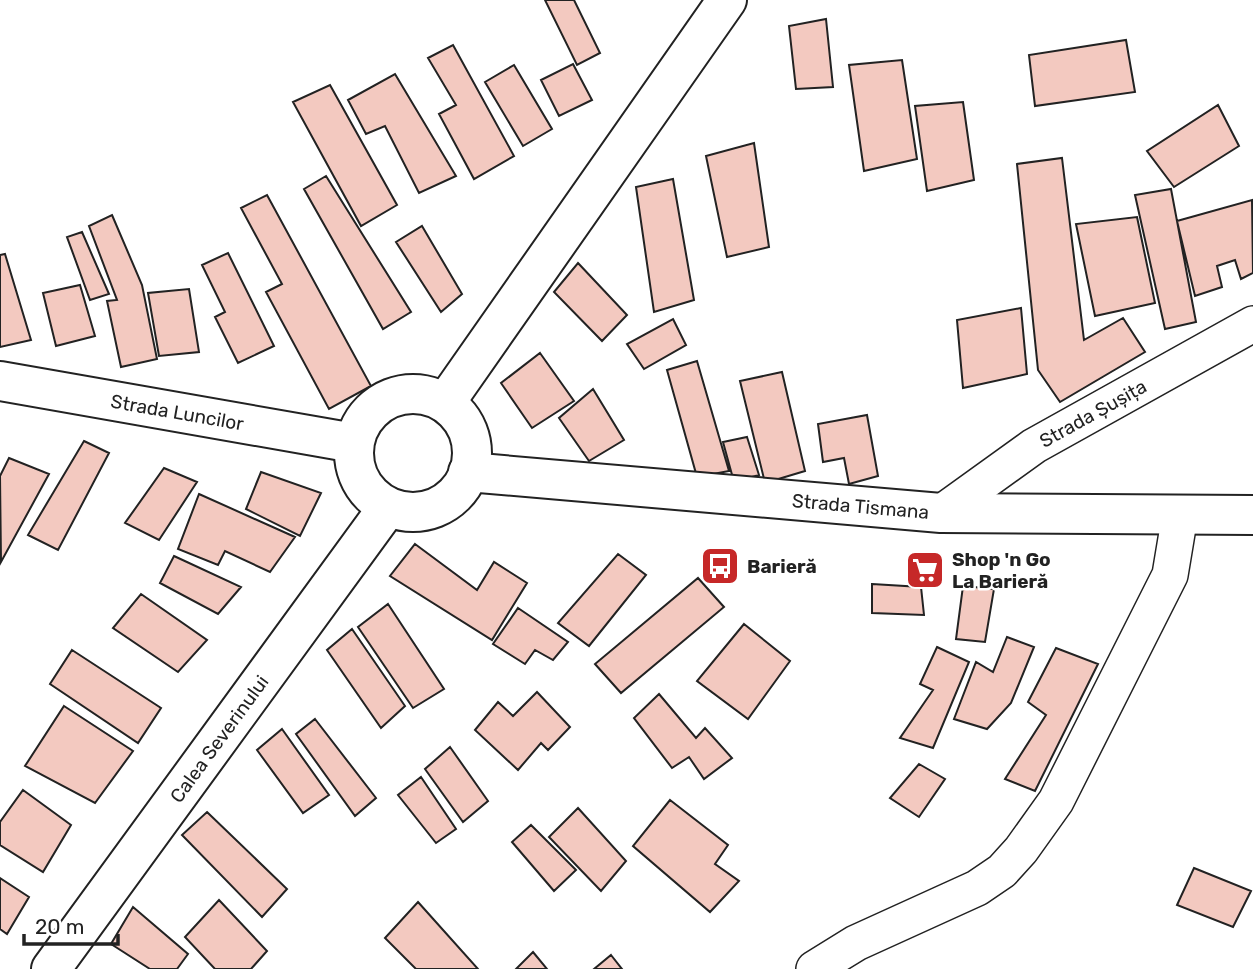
<svg xmlns="http://www.w3.org/2000/svg" width="1253" height="969" viewBox="0 0 1253 969" font-family="Rubik,sans-serif">
<style>
.building{fill:#f3c9c0;stroke:#222;stroke-width:2}
.lines{fill:none;stroke-linecap:round;stroke-linejoin:round}
.minor-casing{stroke:#222;stroke-width:38}
.major-casing{stroke:#222;stroke-width:42}
.minor{stroke:#fff;stroke-width:35}
.major{stroke:#fff;stroke-width:38}
.labels{text-anchor:middle;dominant-baseline:central;stroke-width:5;stroke-linejoin:round;paint-order:stroke}
.street-label{font-size:19px;fill:#222;stroke:#fff}
.poi-label{font-size:19px;font-weight:bold;fill:#222;stroke:#fff;text-anchor:start}
</style>
<rect width="100%" height="100%" fill="#fff"/>
<path class="building" d="M545,0H574L600,53L577,65Z
M826,19L833,87L796,89L789,26Z
M1126,40L1135,92L1035,106L1029,55Z
M453,45L514,156L474,179L439,114L456,105L428,58Z
M902,60L917,159L864,171L849,65Z
M573,64L592,100L559,116L541,80Z
M514,65L552,129L523,146L485,82Z
M395,74L456,176L419,193L385,126L366,134L348,100Z
M330,85L397,205L361,226L293,102Z
M963,102L974,180L927,191L915,106Z
M1218,105L1239,146L1174,187L1147,151Z
M754,143L769,247L727,257L706,156Z
M1062,158L1084,340L1123,318L1145,352L1060,402L1038,370L1017,164Z
M326,176L411,312L383,329L304,189Z
M673,179L694,300L654,312L636,187Z
M1171,189L1196,322L1165,329L1135,195Z
M267,195L371,386L329,409L266,292L282,284L241,208Z
M1252,200L1253,273L1241,279L1235,260L1217,266L1222,287L1195,296L1177,221Z
M112,215L142,285L157,359L121,367L107,301L117,300L89,226Z
M1137,217L1155,303L1095,316L1076,224Z
M422,226L462,294L441,312L396,242Z
M82,232L109,294L90,300L67,237Z
M228,253L274,346L238,363L215,317L225,312L202,265Z
M5,254L31,340L0,347V255Z
M578,263L627,315L602,341L554,292Z
M80,285L95,336L56,346L43,293Z
M189,289L199,352L159,356L148,293Z
M1021,308L1027,374L963,388L957,320Z
M673,319L686,345L644,369L627,344Z
M540,353L574,401L532,428L501,383Z
M697,361L729,471L697,477L667,370Z
M782,372L805,471L765,483L740,381Z
M593,389L624,440L589,461L559,418Z
M867,415L878,476L849,484L844,458L823,462L818,424Z
M747,437L759,475L734,482L723,442Z
M84,441L109,453L58,550L28,535Z
M9,458L49,474L1,562L0,476Z
M164,468L197,482L159,540L125,523Z
M261,472L321,493L300,536L246,509Z
M199,494L295,537L270,572L225,551L218,565L178,549Z
M415,544L477,590L494,562L527,583L492,640L390,576Z
M618,554L646,575L589,646L558,623Z
M174,556L241,587L218,614L160,583Z
M698,578L724,607L621,693L595,664Z
M872,584L921,587L924,615L872,613Z
M963,586L994,589L985,642L956,639Z
M141,594L207,640L178,672L113,628Z
M388,604L444,689L413,708L358,627Z
M518,608L568,642L553,660L535,650L525,664L493,644Z
M744,624L790,661L748,719L697,681Z
M352,629L405,706L381,728L327,650Z
M1007,637L1034,647L1011,703L987,729L954,719L976,662L993,672Z
M937,647L969,662L933,748L900,738L933,690L920,684Z
M1056,648L1098,664L1035,791L1005,779L1046,715L1028,702Z
M72,650L161,708L138,743L50,684Z
M537,692L570,727L548,750L541,743L518,770L475,730L498,702L513,716Z
M659,694L696,738L705,728L732,758L704,779L689,757L672,768L634,718Z
M64,706L133,751L95,803L25,766Z
M315,719L376,798L355,816L296,734Z
M282,729L329,795L303,813L257,750Z
M450,747L488,801L463,822L425,769Z
M919,764L945,779L919,817L890,798Z
M421,777L456,829L436,843L398,795Z
M23,790L71,825L43,872L0,845V822Z
M670,800L728,845L715,864L739,881L710,912L633,846Z
M578,808L626,861L601,891L549,837Z
M207,812L287,889L262,917L182,835Z
M531,825L576,870L554,891L512,842Z
M1194,868L1251,891L1233,927L1177,905Z
M0,878L29,897L7,934L0,929Z
M219,900L267,951L251,969H215L185,937Z
M418,902L478,969H416L385,938Z
M133,907L188,954L177,969H150L111,944Z
M533,952L547,969H516Z
M611,955L622,969H594Z"/>
<g class="lines">
<defs>
<g id="minor">
<path id="s1" d="M941,513L1034,446L1253,324"/>
<path d="M814,969L856,943L977,888L1002,871L1021,850L1056,801L1170,575L1180,515"/>
</g>
<g id="major">
<path id="s2" d="M0,381L354,443"/>
<circle cx="413" cy="453" r="59"/>
<path d="M445,403L727,0"/>
<path id="s3" d="M468,472L941,513L1253,515"/>
<path id="s4" d="M51,969L388,507"/>
</g>
</defs>
<use href="#minor" class="minor-casing"/>
<use href="#major" class="major-casing"/>
<use href="#minor" class="minor"/>
<use href="#major" class="major"/>
</g>
<defs>
<symbol id="bus-square" viewBox="-11 -11 22 22"><rect x="-9" y="-9" width="18" height="18" rx="4" fill="#c62828" stroke="#fff"/><path d="M-5-6H5V4H4V6H2V4H-2V6H-4V4H-5ZM-3.5-4V0h7V-4ZM-3.5 1.2v1.5H-2V1.2ZM2 1.2v1.5H3.5V1.2Z" fill="#fff"/></symbol>
<symbol id="supermarket-square" viewBox="-11 -11 22 22"><rect x="-9" y="-9" width="18" height="18" rx="4" fill="#c62828" stroke="#fff"/><path d="M-6-5.5h2.5l.6 2H6L4.5 2H-2.5L-4.4-4H-6ZM-1.5 3.2a1.3 1.3 0 1 0 .1 0ZM3 3.2a1.3 1.3 0 1 0 .1 0Z" fill="#fff"/></symbol>
</defs>
<g fill-rule="evenodd">
<use href="#bus-square" x="698" y="544" width="44" height="44"/>
<use href="#supermarket-square" x="903" y="548" width="44" height="44"/>
</g>
<g class="labels">
<g class="street-label">
<text stroke="none"><textPath href="#s1" startOffset="182">Strada Șușița</textPath></text>
<text stroke="none"><textPath href="#s2" startOffset="180">Strada Luncilor</textPath></text>
<text stroke="none"><textPath href="#s3" startOffset="394">Strada Tismana</textPath></text>
<text stroke="none"><textPath href="#s4" startOffset="285">Calea Severinului</textPath></text>
</g>
<g class="poi-label">
<text x="952" y="559">Shop 'n Go<tspan x="952" dy="22">La Barieră</tspan></text>
<text x="747" y="566">Barieră</text>
</g>
</g>
<path d="M24 934v10h94v-10" fill="none" stroke="#222222" stroke-width="3.5"/>
<text x="35" y="934" font-size="21" fill="#222222" stroke="#ffffff" stroke-width="5" paint-order="stroke">20 m</text>
</svg>
